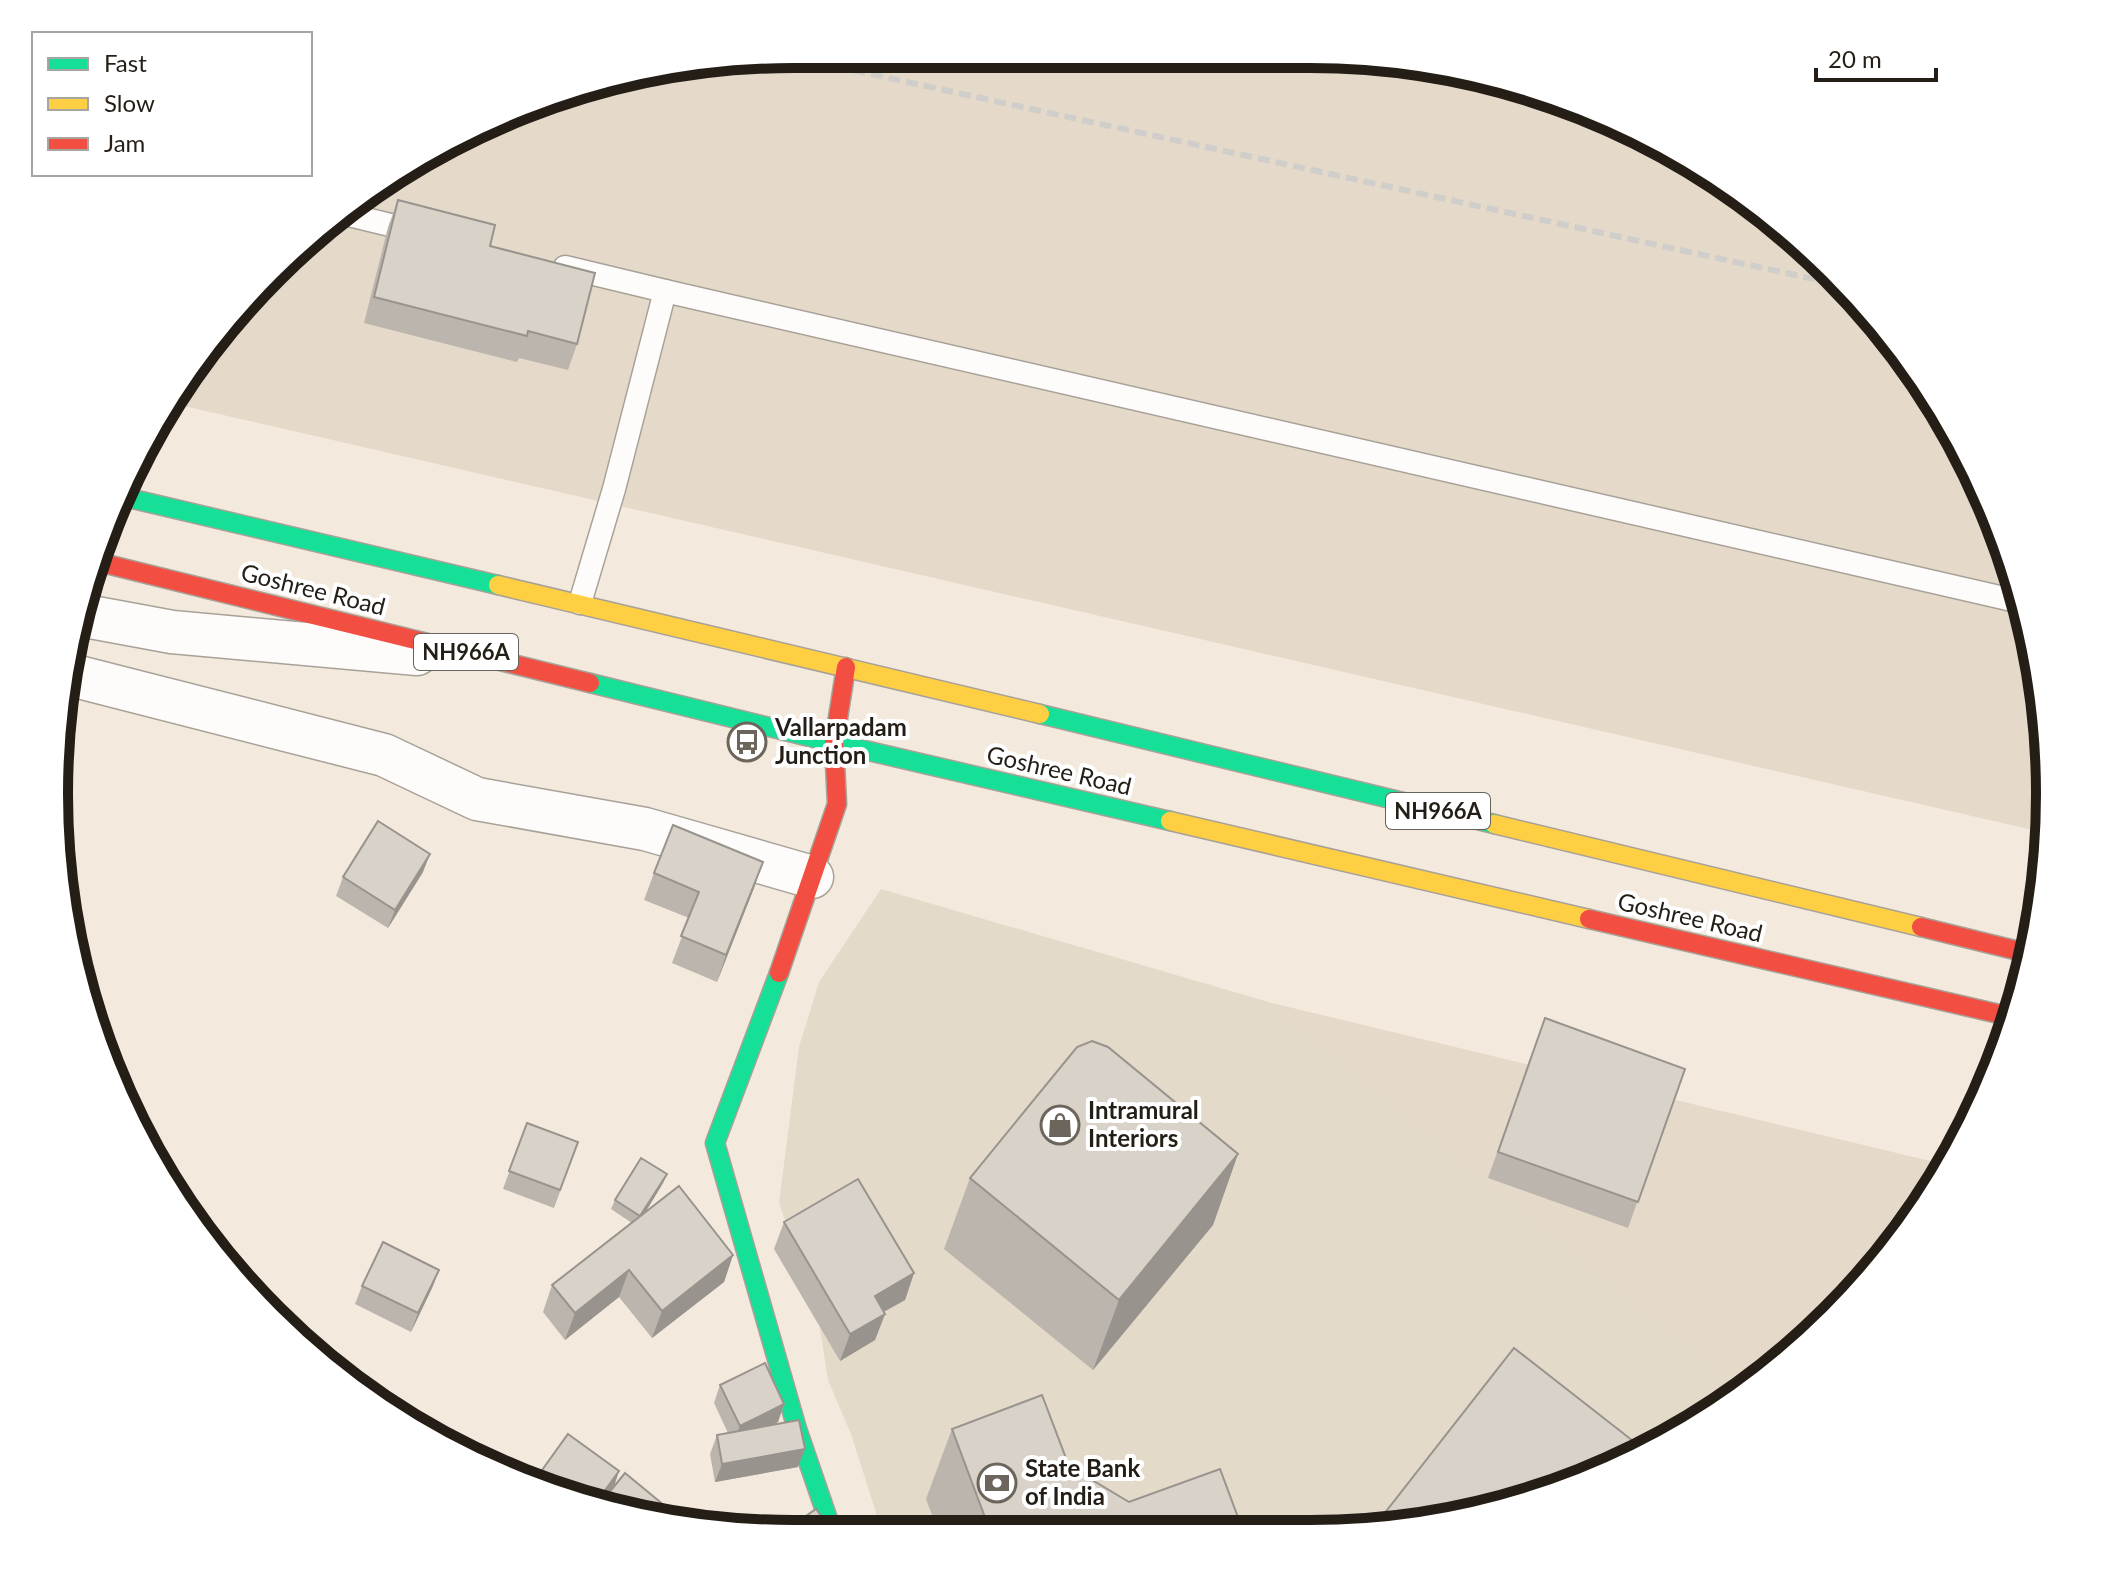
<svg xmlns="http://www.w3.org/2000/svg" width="2104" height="1588" viewBox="0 0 2104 1588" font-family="Lato,sans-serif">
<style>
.commercial{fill:#e4daca}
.industrial{fill:#e5d9ca}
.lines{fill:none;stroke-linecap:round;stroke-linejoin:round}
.lane-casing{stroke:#a8a198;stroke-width:25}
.street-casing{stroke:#a8a198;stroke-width:45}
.fast-casing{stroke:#a8a198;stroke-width:21}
.slow-casing{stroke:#a8a198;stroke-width:21}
.jam-casing{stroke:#a8a198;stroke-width:21}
.lane{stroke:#fdfcfa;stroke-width:22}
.street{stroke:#fdfcfa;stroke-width:42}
.fast{stroke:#16e098;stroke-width:18}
.slow{stroke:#ffcf43;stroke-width:18}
.jam{stroke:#f24e42;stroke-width:18}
.rail{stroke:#d0ceca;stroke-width:6;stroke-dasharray:12 6;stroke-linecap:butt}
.wall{fill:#bbb5ad}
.shaded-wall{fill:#98938d}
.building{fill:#d9d2c9;stroke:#98938d;stroke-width:2}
.labels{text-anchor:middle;stroke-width:8;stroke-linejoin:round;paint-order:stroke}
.shield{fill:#fff;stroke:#66625c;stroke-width:2}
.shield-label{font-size:22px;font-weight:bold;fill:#241e16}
.street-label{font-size:24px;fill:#241e16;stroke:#fff}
.poi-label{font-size:24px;font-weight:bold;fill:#241e16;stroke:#fff;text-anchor:start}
.rim{fill:none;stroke:#241e16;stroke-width:10}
</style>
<rect width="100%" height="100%" fill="#f3eadd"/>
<!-- commercial -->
<polygon class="commercial" points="881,889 1272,1003 1745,1390 1721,1409 1548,1495 1406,1528 881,1528 851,1434 828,1380 818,1316 779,1203 799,1047 819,982"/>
<!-- industrial -->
<g class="industrial">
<polygon points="794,54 1358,56 1502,79 1638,131 1760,207 1925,383 1993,510 2036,649 2050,794 2046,833 175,404 270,271 424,153 602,79"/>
<polygon points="1272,1003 1947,1165 1926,1205 1834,1317 1745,1390"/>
</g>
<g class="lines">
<defs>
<g id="lane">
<polyline points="345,214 415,231"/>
<polyline points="565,267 665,291"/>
<polyline points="580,603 614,489 665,291 2021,602"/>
</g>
<g id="street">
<polyline points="80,615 172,632 417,654"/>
<polyline points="67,674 384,755 477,799 645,829 812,877"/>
</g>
<g id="fast">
<polyline points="120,496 498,585"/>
<polyline points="590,683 834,743 1170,821"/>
<polyline points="1040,714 1494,824"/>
<polyline points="779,973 715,1143 797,1429 831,1528"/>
</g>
<g id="slow">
<polyline points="498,585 1040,714"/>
<polyline points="1170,821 1589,919"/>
<polyline points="1494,824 1921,927"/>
</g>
<g id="jam">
<polyline points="98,562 590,683"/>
<polyline points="1589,919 2012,1017"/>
<polyline points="1921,927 2031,954"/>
<polyline points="779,973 837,804 834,743 846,667"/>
</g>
</defs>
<!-- lane casing -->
<use href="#lane" class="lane-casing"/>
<!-- street casing -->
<use href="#street" class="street-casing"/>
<!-- fast casing -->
<use href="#fast" class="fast-casing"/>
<!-- slow casing -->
<use href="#slow" class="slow-casing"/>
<!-- jam casing -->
<use href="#jam" class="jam-casing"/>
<!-- lane -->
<use href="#lane" class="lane"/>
<!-- street -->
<use href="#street" class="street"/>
<!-- fast -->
<use href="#fast" class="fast"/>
<!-- slow -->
<use href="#slow" class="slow"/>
<!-- jam -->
<use href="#jam" class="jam"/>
<!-- rail -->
<polyline class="rail" points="783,55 1832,283"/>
</g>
<!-- wall -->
<g class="wall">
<polygon points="398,200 490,246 577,344 568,370 519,358 517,362 364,323 388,227"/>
<polygon points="423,872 388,928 336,896 343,877"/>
<polygon points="654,873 754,888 717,982 672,963 689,918 644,900"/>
<polygon points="1545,1018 1685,1069 1628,1228 1488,1178"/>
<polygon points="527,1123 578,1142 554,1208 503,1189"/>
<polygon points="1238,1154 1213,1225 1093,1370 944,1249 970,1178"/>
<polygon points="667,1174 663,1183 645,1213 733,1255 724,1282 652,1338 619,1297 565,1340 543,1312 552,1285 632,1223 611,1209 615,1200"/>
<polygon points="784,1222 914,1273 905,1300 884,1312 885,1314 875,1340 840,1361 774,1249"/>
<polygon points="439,1270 432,1288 411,1332 355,1304 362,1286"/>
<polygon points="720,1385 784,1404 778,1422 771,1426 798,1467 715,1482 710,1454 717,1435 728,1433 714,1403"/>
<polygon points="952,1429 1069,1466 1129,1502 1242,1528 937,1528 926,1499"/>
</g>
<!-- shaded-wall -->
<g class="shaded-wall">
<polygon points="430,854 423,872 388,928 395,910"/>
<polygon points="763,862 754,888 717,982 726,955"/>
<polygon points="1238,1154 1213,1225 1093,1370 1119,1300"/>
<polygon points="667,1174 663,1183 637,1226 640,1216"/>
<polygon points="733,1255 724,1282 652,1338 662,1311"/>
<polygon points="439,1270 432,1288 411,1332 418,1313"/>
<polygon points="629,1270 619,1297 565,1340 575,1313"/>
<polygon points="914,1273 905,1300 865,1322 875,1296"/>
<polygon points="885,1314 875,1340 840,1361 850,1334"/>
<polygon points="784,1404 778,1422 733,1444 740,1426"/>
<polygon points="805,1449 798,1467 715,1482 722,1464"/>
<polygon points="619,1471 613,1490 601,1505 595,1504"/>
</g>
<!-- building -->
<g class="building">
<polygon points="398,200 495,225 490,246 595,273 577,344 528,331 527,336 374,297"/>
<polygon points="378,821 430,854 395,910 343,877"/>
<polygon points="673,825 763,862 726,955 681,936 699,892 654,873"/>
<polygon points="1545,1018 1685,1069 1638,1202 1498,1152"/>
<polygon points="1092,1041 1108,1047 1238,1154 1119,1300 970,1178 1077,1047"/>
<polygon points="527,1123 578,1142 560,1190 509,1171"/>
<polygon points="641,1158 667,1174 640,1216 615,1200"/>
<polygon points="858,1179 914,1273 875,1296 885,1314 850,1334 784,1222"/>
<polygon points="679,1186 733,1255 662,1311 629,1270 575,1313 552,1285"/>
<polygon points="383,1242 439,1270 418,1313 362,1286"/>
<polygon points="1514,1348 1642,1448 1548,1495 1406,1528 1373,1528"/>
<polygon points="765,1363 784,1404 740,1426 720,1385"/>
<polygon points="1042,1395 1069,1466 1129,1502 1220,1469 1242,1528 989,1528 952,1429"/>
<polygon points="799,1420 805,1449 722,1464 717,1435"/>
<polygon points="568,1434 619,1471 595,1504 556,1495 532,1484"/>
<polygon points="625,1473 671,1511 664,1520 599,1505"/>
<polygon points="816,1509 830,1528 789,1528"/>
</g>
<!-- icons -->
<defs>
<symbol id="bus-ring" viewBox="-11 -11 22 22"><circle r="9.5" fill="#fff" stroke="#6c655c" stroke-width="1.5"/><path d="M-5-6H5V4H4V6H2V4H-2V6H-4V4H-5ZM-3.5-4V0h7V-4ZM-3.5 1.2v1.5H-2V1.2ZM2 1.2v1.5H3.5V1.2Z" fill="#6c655c"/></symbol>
<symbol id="shop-ring" viewBox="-11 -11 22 22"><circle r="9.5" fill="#fff" stroke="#6c655c" stroke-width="1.5"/><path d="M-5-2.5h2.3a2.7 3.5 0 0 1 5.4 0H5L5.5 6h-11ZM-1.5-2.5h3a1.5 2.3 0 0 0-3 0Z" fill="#6c655c"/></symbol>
<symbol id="bank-ring" viewBox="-11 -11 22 22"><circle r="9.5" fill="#fff" stroke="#6c655c" stroke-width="1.5"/><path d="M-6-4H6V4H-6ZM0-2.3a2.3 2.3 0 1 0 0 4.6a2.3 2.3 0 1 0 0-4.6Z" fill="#6c655c"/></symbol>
</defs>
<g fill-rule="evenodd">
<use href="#bus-ring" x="725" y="720" width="44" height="44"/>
<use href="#shop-ring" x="1038" y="1103" width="44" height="44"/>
<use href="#bank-ring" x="975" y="1461" width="44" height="44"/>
</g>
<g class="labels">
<!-- shield labels -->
<g class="shield">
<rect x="414" y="634" width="104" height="36" rx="6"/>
<rect x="1386" y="793" width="104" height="36" rx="6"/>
</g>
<g class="shield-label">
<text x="466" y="660">NH966A</text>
<text x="1438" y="819">NH966A</text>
</g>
<!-- street labels -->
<g class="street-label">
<text transform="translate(313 590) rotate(14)" y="8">Goshree Road</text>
<text transform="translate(1059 771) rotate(13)" y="8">Goshree Road</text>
<text transform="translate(1690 918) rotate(13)" y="8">Goshree Road</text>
</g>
<!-- poi labels -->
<g class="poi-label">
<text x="775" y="736">Vallarpadam<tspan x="775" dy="28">Junction</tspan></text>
<text x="1088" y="1119">Intramural<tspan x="1088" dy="28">Interiors</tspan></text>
<text x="1025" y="1477">State Bank<tspan x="1025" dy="28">of India</tspan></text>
</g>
</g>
<!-- crop -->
<path d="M0 0H2104V1588H0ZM794 68H1310A726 726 0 0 1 2036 794V794A726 726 0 0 1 1310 1520H794A726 726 0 0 1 68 794V794A726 726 0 0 1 794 68Z" fill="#fff" fill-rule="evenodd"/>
<path class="rim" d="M794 68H1310A726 726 0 0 1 2036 794V794A726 726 0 0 1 1310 1520H794A726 726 0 0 1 68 794V794A726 726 0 0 1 794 68Z"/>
<!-- legend -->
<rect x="32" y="32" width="280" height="144" fill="#ffffff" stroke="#a7a5a2" stroke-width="2"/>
<rect x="48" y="58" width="40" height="12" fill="#16e098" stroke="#a7a5a2" stroke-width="2"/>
<text x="104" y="72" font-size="24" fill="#241e16">Fast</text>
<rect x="48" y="98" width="40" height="12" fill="#ffcf43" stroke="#a7a5a2" stroke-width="2"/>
<text x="104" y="112" font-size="24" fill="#241e16">Slow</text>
<rect x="48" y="138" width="40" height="12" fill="#f24e42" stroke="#a7a5a2" stroke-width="2"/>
<text x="104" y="152" font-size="24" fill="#241e16">Jam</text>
<!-- scale -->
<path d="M1816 68v12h120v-12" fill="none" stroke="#241e16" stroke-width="4"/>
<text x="1828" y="68" font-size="24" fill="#241e16" stroke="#ffffff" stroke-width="6" paint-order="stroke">20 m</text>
</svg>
